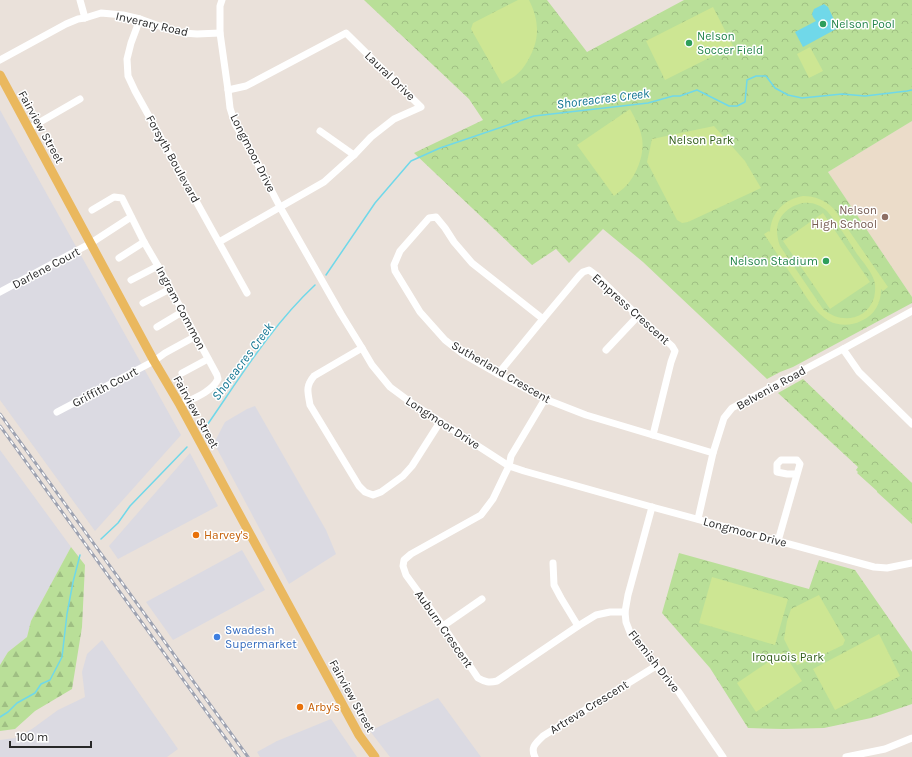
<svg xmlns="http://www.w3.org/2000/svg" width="912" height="757" viewBox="0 0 912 757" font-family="Karla,sans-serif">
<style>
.industrial{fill:#dbdae2}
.education{fill:#ebdcc9}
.forest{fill:url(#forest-firs)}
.park{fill:url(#park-crowns)}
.pitch{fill:#cde693;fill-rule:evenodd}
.water{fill:#70d8e9}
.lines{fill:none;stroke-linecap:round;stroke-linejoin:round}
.stream{stroke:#70d8e9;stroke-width:1.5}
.minor{stroke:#fff;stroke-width:7}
.major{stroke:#eab85e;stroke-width:9}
.rail-casing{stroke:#9da2b1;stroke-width:3}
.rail{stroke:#fff;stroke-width:1.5;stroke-dasharray:4.5;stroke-linecap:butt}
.leisure-dot{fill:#2e9e5b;stroke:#fff;stroke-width:1.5}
.education-dot{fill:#8d6e63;stroke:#fff;stroke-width:1.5}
.food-dot{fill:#e8710a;stroke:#fff;stroke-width:1.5}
.shop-dot{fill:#3f7fe0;stroke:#fff;stroke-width:1.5}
.labels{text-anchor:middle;stroke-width:3;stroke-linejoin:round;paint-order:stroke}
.street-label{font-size:12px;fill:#282828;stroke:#fff}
.leisure-label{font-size:12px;fill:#27864d;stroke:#fff;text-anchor:start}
.park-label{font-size:12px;fill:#33601c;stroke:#fff}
.education-label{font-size:12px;fill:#785e54;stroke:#fff;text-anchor:end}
.food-label{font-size:12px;fill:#c56008;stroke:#fff;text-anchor:start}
.shop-label{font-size:12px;fill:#366cbe;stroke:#fff;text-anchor:start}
.water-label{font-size:13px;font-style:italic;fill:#127591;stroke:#fff}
</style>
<defs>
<pattern id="forest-firs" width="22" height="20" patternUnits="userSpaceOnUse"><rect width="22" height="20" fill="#b9df98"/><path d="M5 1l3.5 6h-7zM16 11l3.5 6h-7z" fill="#9fbf83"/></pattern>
<pattern id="park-crowns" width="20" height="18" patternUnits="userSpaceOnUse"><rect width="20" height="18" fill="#b9df98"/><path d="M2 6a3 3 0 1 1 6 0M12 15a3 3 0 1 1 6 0" fill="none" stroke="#9fbf83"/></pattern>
</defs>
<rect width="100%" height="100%" fill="#eae1da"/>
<!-- industrial -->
<g class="industrial">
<polygon points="0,110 181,435 95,531 0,400"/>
<polygon points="255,406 326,530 336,554 289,584 214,443 225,422 247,409"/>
<polygon points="0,450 71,547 31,621 27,637 8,652 0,665"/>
<polygon points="190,453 218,506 118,559 109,546"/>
<polygon points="242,550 265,590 173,640 146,602"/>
<polygon points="102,640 178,749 167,757 0,757 0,740 15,738 32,729 58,710 85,697 82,672 87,654"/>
<polygon points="438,698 481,757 390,757 370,731"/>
<polygon points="331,719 357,757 260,757 257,752 277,741"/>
</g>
<!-- education -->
<polygon class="education" points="912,121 912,297 828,172"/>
<!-- forest -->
<polygon class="forest" points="71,547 85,565 82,627 72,689 35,711 15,729 0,731 0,665 8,652 27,637 31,621"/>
<!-- park -->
<g class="park">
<polygon points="364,0 547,0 587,52 684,0 912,0 912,121 828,172 912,297 912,303 793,367 780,372 767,379 643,262 603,229 569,263 556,249 532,265 414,153 483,120 469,99"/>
<polygon points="803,379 912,483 912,524 877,492 877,491 857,473 858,472 856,470 858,467 778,393"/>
<polygon points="679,553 809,589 819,560 855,570 912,652 912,704 871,718 824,728 783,729 748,728 710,668 662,613"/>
</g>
<!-- pitch -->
<g class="pitch">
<path d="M518,0H529C540,22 540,41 527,62C524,67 520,72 515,76C511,79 506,81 502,84L471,29L473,23Z"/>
<polygon points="713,7 733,46 665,80 646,41"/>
<polygon points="810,47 823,71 809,78 797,54"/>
<path d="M630,109C635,118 640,127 642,138C645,155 636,177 624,188C621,191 617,193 614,196L577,145Z"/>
<polygon points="714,126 745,161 761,188 688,222 682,223 677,220 647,162 652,139"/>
<path d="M803,196C815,196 825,200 834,209L888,287L883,291L881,289C881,303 875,315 861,321C851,326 839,326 829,321C815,313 806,296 797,283C786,267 775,251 764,234L769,231L770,232C771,213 784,199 803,196ZM803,203C813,202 820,205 827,211C838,224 848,240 857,254C863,262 871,271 874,280C876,286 875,293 874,298C866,321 840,324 823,309L780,246C772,225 781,208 803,203Z"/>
<polygon points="823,213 870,282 830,309 783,241"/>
<polygon points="712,577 788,599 775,645 699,623"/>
<polygon points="819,595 845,640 843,645 818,657 797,665 784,639 787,621 791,609"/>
<polygon points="879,634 900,676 835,710 813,669"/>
<polygon points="783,652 802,681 756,712 737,683"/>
</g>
<!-- water -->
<polygon class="water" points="824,4 828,7 838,28 803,47 795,32 816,21 813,17 812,14 814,9"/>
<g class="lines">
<!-- stream -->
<g class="stream">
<polyline points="326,275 375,203 411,161 440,148 534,116 648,103 673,96 680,96 697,90 729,106 737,106 745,102 747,80 756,76 766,76 775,88 788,95 802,98 842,94 865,96 907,91 912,90"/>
<path d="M203,431C238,381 270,327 315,285"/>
<polyline points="101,539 118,523 130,506 187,447"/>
<polyline points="0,717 8,712 17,703 35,693 41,684 50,680 62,657 67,614 73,582 80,555"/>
</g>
<!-- minor -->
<g class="minor">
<polyline points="80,0 85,18"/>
<polyline points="222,0 220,6 220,33 228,90 230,108 235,124 251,151 280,207 341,314 362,348 372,365 390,387 413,404 509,466 524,471 652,507 874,567 887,568 912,563"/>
<polyline points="140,19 131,43 127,59 128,76 135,91 247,293"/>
<polyline points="0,60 66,24 78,19 85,18 101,13 123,15 140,19 165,28 183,33 197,34 220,33"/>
<polyline points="28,129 80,99"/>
<polyline points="320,131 354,155"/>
<path d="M92,210L114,197L122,198L144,242L158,266L217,375L218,379C212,392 192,399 180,405"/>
<polyline points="219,242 324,182 354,155 371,137 394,119 421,107 346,33 246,86 228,90"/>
<polyline points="119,258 144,242"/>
<polyline points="131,280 158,266"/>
<polyline points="0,292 91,243 131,217"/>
<polyline points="143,303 170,289"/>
<polyline points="543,319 472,263 454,242 445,228 436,217 429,218 400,251 394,265 395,271 420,312 445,340 463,354 498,374 545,399 586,415 713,453"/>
<polyline points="157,327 182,312"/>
<path d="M362,348L314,376C305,387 308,392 310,405L359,486L365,492L373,495L381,492L403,476L412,466L440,422"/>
<polyline points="843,349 859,372 912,424"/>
<polyline points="606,350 638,316"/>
<polyline points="182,373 208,359"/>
<polyline points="498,374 543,319 579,276 583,272 589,270 597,276 638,316 672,346 675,351 671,362 653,435"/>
<path d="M545,399L511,456L509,466L505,474L493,499L481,515L411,554L404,560L403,566L406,575L443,626L478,678C485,682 489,683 497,681L578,626L596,615L610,612H625"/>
<polyline points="57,412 154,361 165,353 196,336"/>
<polyline points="652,507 628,595 625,612 626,622 631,635 644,649 656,666 678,691 723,757"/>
<polyline points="698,519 713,453 724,418 732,408 843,349 912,311"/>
<polyline points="778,541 800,464 797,460 781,460 777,464 777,472 787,474 797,474"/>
<polyline points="553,563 554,585 561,598 578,626"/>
<polyline points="443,626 482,599"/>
<path d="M535,757C530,747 536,743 543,736L656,666"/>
<polyline points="846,757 885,749 912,738"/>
</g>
<!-- major -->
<polyline class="major" points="0,75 154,361 180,405 359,735 375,757"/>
<defs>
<g id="rail">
<polyline points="0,414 248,757"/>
<polyline points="0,426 239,757"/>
</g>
</defs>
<!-- rail casing -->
<use href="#rail" class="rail-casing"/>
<!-- rail -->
<use href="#rail" class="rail"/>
</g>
<!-- markers -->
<g class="leisure-dot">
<circle cx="823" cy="24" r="4"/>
<circle cx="689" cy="43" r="4"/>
<circle cx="826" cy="261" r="4"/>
</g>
<circle class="education-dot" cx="885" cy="217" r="4"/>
<g class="food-dot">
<circle cx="196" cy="535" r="4"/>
<circle cx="300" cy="707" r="4"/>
</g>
<circle class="shop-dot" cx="217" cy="637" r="4"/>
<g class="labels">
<!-- street labels -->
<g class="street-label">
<text transform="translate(152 24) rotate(13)" y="4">Inverary Road</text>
<text transform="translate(390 76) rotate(44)" y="4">Laural Drive</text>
<text transform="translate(41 127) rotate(61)" y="4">Fairview Street</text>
<text transform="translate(253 153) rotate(63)" y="4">Longmoor Drive</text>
<text transform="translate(173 159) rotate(61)" y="4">Forsyth Boulevard</text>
<text transform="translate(46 268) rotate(-28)" y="4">Darlene Court</text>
<text transform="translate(181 308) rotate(62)" y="4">Ingram Common</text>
<text transform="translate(631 309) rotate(42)" y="4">Empress Crescent</text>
<text transform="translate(501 372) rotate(30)" y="4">Sutherland Crescent</text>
<text transform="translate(105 387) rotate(-28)" y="4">Griffith Court</text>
<text transform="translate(771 388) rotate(-29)" y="4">Belvenia Road</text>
<text transform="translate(196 412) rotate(61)" y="4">Fairview Street</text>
<text transform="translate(443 423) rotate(33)" y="4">Longmoor Drive</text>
<text transform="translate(745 532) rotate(15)" y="4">Longmoor Drive</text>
<text transform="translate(444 629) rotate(55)" y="4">Auburn Crescent</text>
<text transform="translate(654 661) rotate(52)" y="4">Flemish Drive</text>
<text transform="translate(352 696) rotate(61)" y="4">Fairview Street</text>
<text transform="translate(589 707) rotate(-32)" y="4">Artreva Crescent</text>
</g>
<!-- leisure labels -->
<g class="leisure-label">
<text x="831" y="28">Nelson Pool</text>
<text x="697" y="40">Nelson<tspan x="697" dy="14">Soccer Field</tspan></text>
<text x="818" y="265" text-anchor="end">Nelson Stadium</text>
</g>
<!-- park labels -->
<g class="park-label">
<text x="701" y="144">Nelson Park</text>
<text x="788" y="661">Iroquois Park</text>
</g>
<!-- education labels -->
<g class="education-label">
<text x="877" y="214">Nelson<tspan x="877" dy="14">High School</tspan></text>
</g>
<!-- food labels -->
<g class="food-label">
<text x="204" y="539">Harvey's</text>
<text x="308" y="711">Arby's</text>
</g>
<!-- shop labels -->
<g class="shop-label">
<text x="225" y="634">Swadesh<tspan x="225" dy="14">Supermarket</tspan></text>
</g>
<!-- water labels -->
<g class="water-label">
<text transform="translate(603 98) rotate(-7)" y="5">Shoreacres Creek</text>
<text transform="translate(242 361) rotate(-53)" y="5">Shoreacres Creek</text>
</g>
</g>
<!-- scale -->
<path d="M10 741v6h81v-6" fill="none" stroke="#282828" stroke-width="2"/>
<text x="16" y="741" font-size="12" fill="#282828" stroke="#ffffff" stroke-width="3" paint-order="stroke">100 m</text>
</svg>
